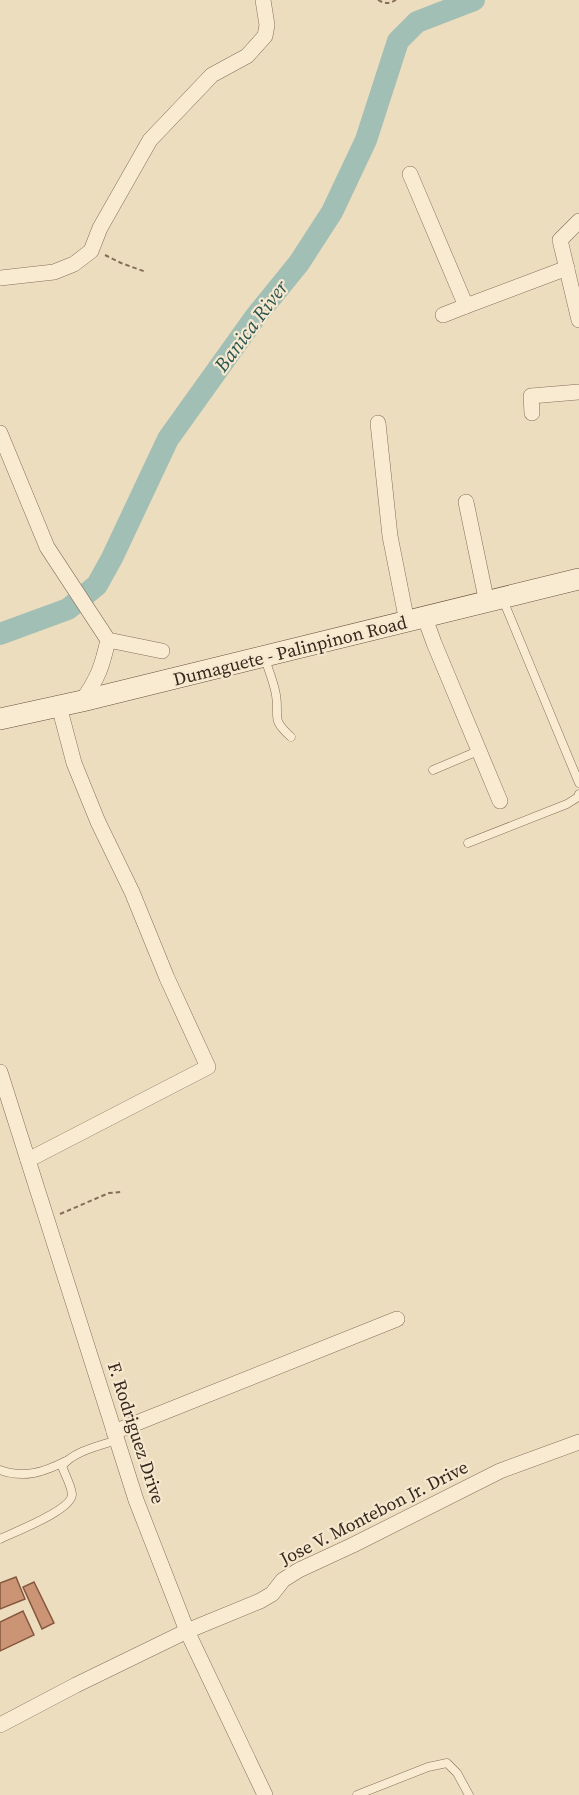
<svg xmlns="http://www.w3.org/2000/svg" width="579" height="1795" viewBox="0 0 579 1795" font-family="'Source Serif 4',serif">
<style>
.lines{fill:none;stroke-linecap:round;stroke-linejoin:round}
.river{stroke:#a2bfb5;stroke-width:22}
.building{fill:#cb9575;stroke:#85573e;stroke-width:1.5}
.lane-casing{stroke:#866e58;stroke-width:9}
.street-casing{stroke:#866e58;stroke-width:16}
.secondary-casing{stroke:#674f3b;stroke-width:22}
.path{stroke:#866e58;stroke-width:2;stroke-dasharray:4.5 3;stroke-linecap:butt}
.lane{stroke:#f8ebd2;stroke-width:8}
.street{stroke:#f8ebd2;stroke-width:15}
.secondary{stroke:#f8ebd2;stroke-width:21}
.labels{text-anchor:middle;stroke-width:4.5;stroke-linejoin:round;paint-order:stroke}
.street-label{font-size:18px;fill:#35271c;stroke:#f5e8cf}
.water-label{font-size:20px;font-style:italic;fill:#2b5551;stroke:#f5e8cf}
</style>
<rect width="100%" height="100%" fill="#edddbf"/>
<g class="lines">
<!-- river -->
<polyline class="river" points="0,634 68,609 97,585 112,558 168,439 256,316 299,263 332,212 366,140 398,41 417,22 474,0"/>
</g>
<!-- building -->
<g class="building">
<polygon points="16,1577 25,1599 0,1609 0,1583"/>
<polygon points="34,1582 54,1623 42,1629 23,1587"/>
<polygon points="23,1611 34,1635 0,1651 0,1622"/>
</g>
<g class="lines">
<defs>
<g id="lane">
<polyline points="503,600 579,783"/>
<path d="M265,659C269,671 274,683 276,695C280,718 270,718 291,737"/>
<polyline points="433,770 478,751"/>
<polyline points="468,843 567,804 578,797 579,794"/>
<path d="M0,1470C24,1479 44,1472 66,1461"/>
<path d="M0,1539C14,1532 73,1510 72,1494C71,1485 65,1475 62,1466C74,1451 99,1446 117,1440"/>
<polyline points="357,1795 428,1767 447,1763 457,1773 469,1795"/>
</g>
<g id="street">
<polyline points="410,174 466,306 567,268"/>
<polyline points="579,221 560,240 579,320"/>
<polyline points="0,278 54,272 74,264 91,251 100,228 150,140 212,75 247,56 265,36 267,25 263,0"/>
<polyline points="443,315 466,306"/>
<polyline points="532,413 531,396 579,392"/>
<polyline points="378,423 390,536 407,622"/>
<polyline points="0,433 47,547 108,640 162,651"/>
<polyline points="466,502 487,603"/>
<polyline points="425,618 434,643 500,801"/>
<path d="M82,701C98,678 102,667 108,640"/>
<polyline points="0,1072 136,1500 187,1631 265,1795"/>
<polyline points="28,1160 208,1067 167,978 132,892 98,822 74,763 59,706"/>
<polyline points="114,1432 397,1319"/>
<polyline points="0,1725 76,1685 187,1631 260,1601 272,1594 283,1580 299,1570 353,1545 500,1471 579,1442"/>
</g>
<polyline id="secondary" points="0,719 82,701 579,579"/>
</defs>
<!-- lane casing -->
<use href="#lane" class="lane-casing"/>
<!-- street casing -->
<use href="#street" class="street-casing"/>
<!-- secondary casing -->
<use href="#secondary" class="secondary-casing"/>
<!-- path -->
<g class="path">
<path d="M378,0C385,4 389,4 396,0"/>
<polyline points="105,255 121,263 146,272"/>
<polyline points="60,1214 109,1193 121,1192"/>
</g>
<!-- lane -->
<use href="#lane" class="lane"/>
<!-- street -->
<use href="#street" class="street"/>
<!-- secondary -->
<use href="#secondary" class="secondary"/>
</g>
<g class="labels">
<!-- street labels -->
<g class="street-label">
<text transform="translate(290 651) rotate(-14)" y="6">Dumaguete - Palinpinon Road</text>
<text transform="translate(136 1433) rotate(72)" y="6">F. Rodriguez Drive</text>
<text transform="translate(374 1513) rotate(-27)" y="6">Jose V. Montebon Jr. Drive</text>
</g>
<!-- water labels -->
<g class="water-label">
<text transform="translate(251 326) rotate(-53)" y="7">Banica River</text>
</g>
</g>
</svg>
